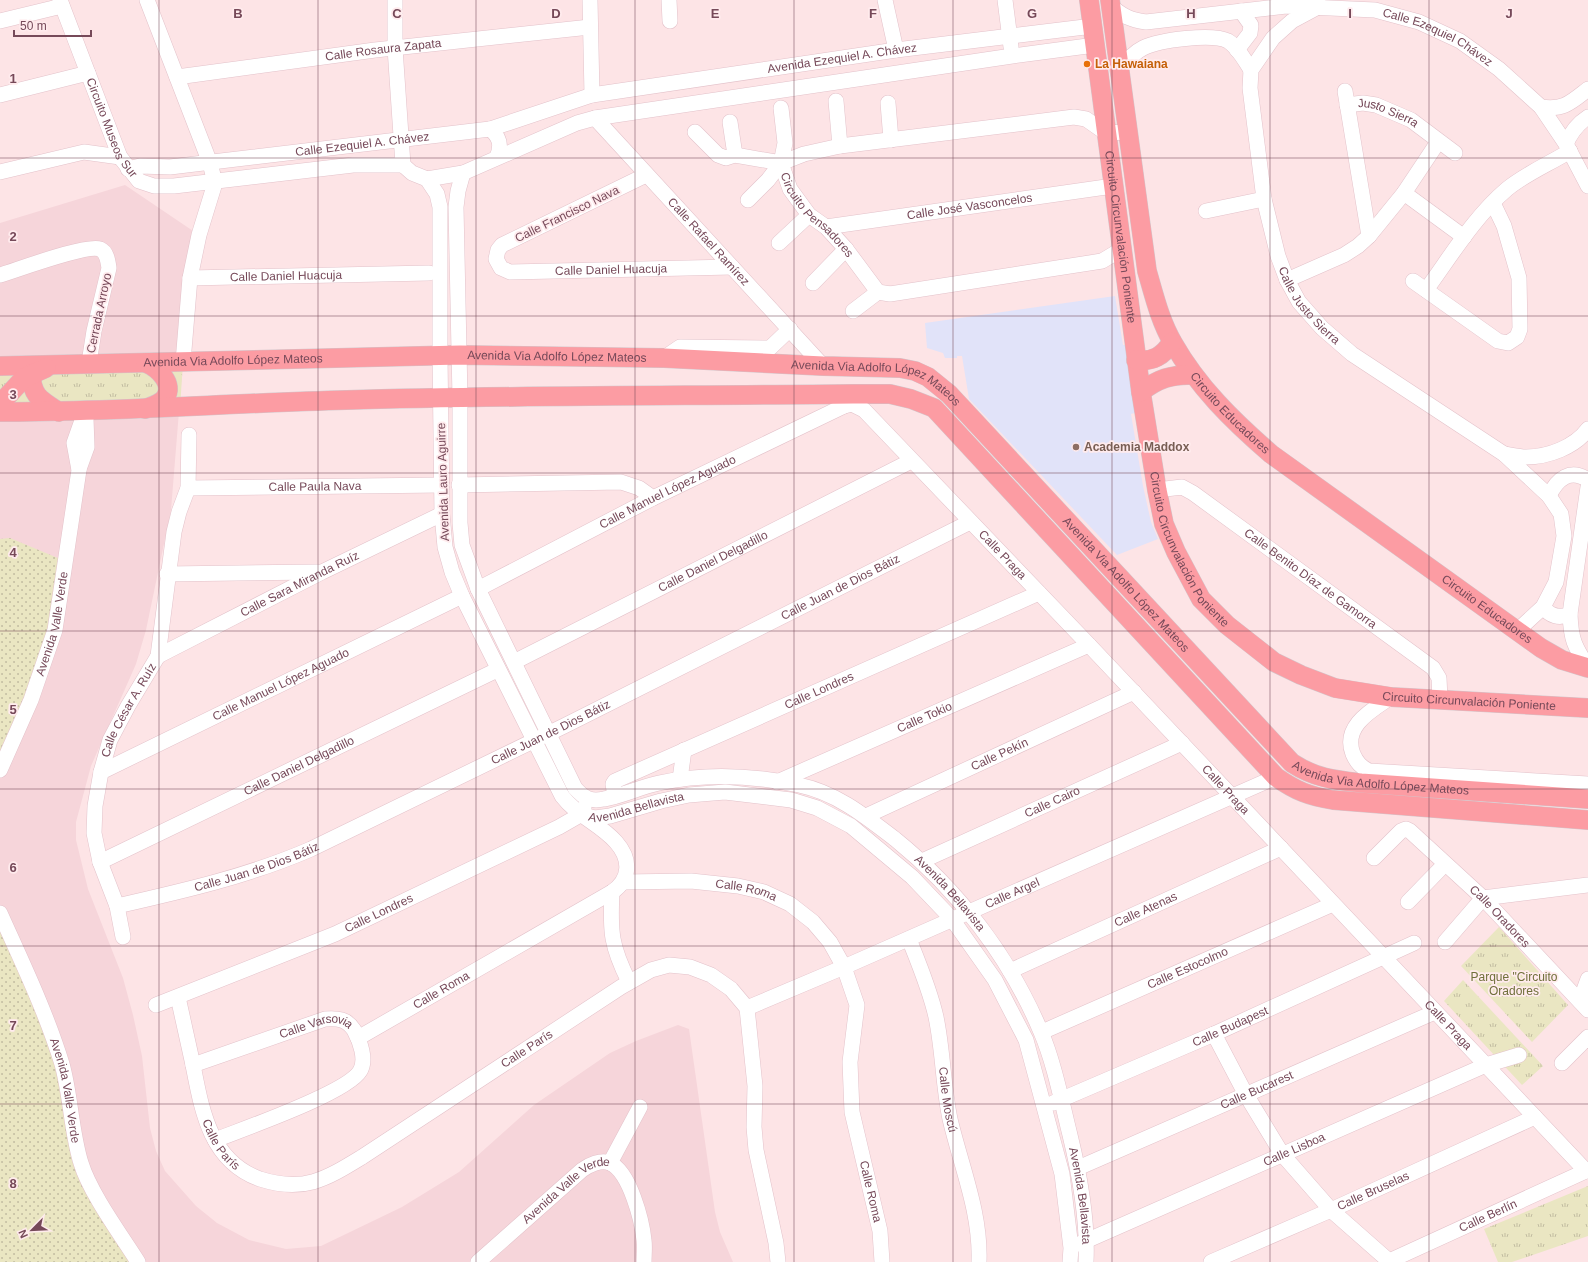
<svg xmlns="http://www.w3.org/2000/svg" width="1588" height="1262" viewBox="0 0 1588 1262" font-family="Helvetica,sans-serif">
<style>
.residential{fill:#f6d5da}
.education{fill:#e1e3f9}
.grass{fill:url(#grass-dots)}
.park{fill:url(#park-tufts)}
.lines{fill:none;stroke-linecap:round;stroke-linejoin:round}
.minor-casing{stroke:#e3c2ca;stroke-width:16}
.major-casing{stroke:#d3c5ca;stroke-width:20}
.minor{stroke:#fff;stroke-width:15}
.major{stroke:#fc9ca3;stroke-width:19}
.grid{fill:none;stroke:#764959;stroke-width:1;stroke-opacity:0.55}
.food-dot{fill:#e8710a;stroke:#ffebed;stroke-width:1.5}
.education-dot{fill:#8d6e63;stroke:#ffebed;stroke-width:1.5}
.labels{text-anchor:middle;stroke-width:3.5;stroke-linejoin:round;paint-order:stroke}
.street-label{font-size:12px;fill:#764959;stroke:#ffebed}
.food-label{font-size:12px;font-weight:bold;fill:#c56008;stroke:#ffebed;text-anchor:start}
.education-label{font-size:12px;font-weight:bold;fill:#785e54;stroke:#ffebed;text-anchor:start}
.park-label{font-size:12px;fill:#70703b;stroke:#ffebed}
.grid-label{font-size:13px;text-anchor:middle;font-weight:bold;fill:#764959;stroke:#ffebed;stroke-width:3.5;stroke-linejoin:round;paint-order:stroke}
</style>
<defs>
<pattern id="grass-dots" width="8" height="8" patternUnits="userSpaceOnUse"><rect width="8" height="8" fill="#eae6c2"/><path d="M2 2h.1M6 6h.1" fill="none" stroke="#c2bca1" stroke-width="1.8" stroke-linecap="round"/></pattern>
<pattern id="park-tufts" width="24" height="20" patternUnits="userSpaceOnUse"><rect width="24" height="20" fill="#eae6c2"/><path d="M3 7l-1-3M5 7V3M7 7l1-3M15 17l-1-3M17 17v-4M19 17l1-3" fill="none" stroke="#c2bca1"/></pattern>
</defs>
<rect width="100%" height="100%" fill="#fde4e6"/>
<!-- residential -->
<polygon class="residential" points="125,185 199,235 183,362 171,510 146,630 136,664 91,766 76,822 76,840 88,889 123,978 133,1015 142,1056 150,1128 156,1151 165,1171 196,1206 217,1223 249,1240 286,1249 321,1246 402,1207 459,1172 534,1105 610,1053 636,1041 678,1025 689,1029 715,1212 720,1232 733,1262 0,1262 0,223"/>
<!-- education -->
<polygon class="education" points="1115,296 1123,345 1128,345 1138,412 1131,414 1143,486 1151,522 1158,539 1117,555 969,399 962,356 957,356 957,358 945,358 943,353 927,348 925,323"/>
<!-- grass -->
<g class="grass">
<polygon points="10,538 65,561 55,630 0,770 0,539"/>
<polygon points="0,913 55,1043 75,1143 132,1262 0,1262"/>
</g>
<!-- park -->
<g class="park">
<polygon points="183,362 180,408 0,412 0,366"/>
<polygon points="1499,927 1568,1005 1532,1042 1461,966"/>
<polygon points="1463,980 1543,1066 1522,1085 1444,1001"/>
<polygon points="1588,1186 1588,1236 1512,1262 1498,1262 1484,1229"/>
</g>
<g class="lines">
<defs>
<g id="minor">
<path id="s1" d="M60,0L120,157L139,181L154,186H174L353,165H403"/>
<polyline points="147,0 210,163 215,183 199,235 190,278 183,362"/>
<polyline points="395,0 395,48 403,165"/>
<polyline points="590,0 592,95"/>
<polyline points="669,0 670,21"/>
<polyline points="885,0 896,50"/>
<polyline points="1005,0 1011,47"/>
<path id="s2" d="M1111,6C1122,16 1131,20 1146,22L1286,6L1375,10L1419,22L1460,41L1499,69L1541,107L1566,144L1588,186"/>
<path id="s3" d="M1320,6L1292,21L1273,38L1251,70L1250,88L1264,199L1278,256L1287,280L1299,302L1322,328L1352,354L1504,454L1549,496L1561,514L1564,536L1556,582L1543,607L1517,631"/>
<polyline points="0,21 62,6"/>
<polyline points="1237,50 1250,33 1251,25 1241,11"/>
<path d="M1120,69C1127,61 1133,53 1143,48C1159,40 1212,33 1228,41C1238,47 1245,61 1251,70"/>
<path id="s4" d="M177,77L375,50L590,27"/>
<polyline points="1345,91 1369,236"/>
<polyline points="0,95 88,73"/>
<polyline points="836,101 840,146"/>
<polyline points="888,103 891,140"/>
<path id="s5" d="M1347,105L1363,103L1376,105L1411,120L1455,153"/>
<path d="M1541,107C1564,110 1570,103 1588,89"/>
<path id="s6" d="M781,108L785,143L781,163L790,189L809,215L826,227L846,249L878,292L890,294L1102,261L1122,249"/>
<path id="s7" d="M595,118L823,366"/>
<polyline points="730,122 735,155"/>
<path d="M490,129C500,137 502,145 497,157"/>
<polyline points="695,132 718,155 726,158 735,155 781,163"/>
<path d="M1566,144C1571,132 1577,124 1588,117"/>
<path id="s8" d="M128,169L140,166L170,167L490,129L592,95L896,50L1093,26"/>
<polyline points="0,172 84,152 120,157"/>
<path id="s9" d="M463,173L458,191L456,207L460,398V523L462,545L478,589L575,788C584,798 590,802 604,799C622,796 640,787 659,783C705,773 752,775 799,785C837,793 865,816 895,839C958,890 1009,956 1041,1032C1054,1062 1062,1103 1070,1135C1080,1176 1088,1220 1086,1262"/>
<path id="s10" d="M646,175L502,245L498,250L496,259L501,268L510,272L732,267"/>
<polyline points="427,179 463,173 577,123 595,118 1012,56 1095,45"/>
<polyline points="1404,193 1464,237"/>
<polyline points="748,200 768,180 781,163 804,154 840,146 1074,117 1086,119 1106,133 1128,132"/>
<polyline points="1206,211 1264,199"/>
<path id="s11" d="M826,227L1113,186"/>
<polyline points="779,243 809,215"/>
<path d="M0,275C17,270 86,244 100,249C107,252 108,261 109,268L94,331L89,363"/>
<path id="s12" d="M190,278L429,273"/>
<polyline points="1287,280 1344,255 1358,246 1369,236 1404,193 1438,142"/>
<polyline points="1413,281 1498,341 1508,343 1517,337 1520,329 1519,278 1504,226 1493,203"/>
<polyline points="813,283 846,249"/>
<path d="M1426,290C1451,256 1474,217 1507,189C1525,174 1549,164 1570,151"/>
<polyline points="853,311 878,292"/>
<polyline points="664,358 680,347 770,348 790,329"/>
<path id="s13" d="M844,406L852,404L864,410L1089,645L1586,1171"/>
<path d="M1504,454C1511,455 1519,457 1526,457C1548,457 1575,447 1588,429"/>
<polyline points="79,469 87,447 86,419"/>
<polyline points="459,485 621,482 639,488 653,498"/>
<path d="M1588,487L1570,614C1571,639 1574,646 1588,667"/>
<path id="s14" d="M188,488L442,485"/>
<path id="s15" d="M1157,490L1182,487L1193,493L1433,668L1439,678L1440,699"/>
<path d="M1549,496C1557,479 1570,468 1588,480"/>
<polyline points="167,574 318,572"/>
<path id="s16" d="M478,589L653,498L844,406L850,400"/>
<path d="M1543,607C1550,616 1559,619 1570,614"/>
<path id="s17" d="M158,656L322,572L442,514"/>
<path id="s18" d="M514,662L911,461"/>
<path d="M1391,697C1372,710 1342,726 1353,754C1357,763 1361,767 1369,771L1588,784"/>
<path id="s19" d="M0,770L31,700L55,630L79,470L74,443L85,412"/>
<path id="s20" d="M101,772L462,596"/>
<polyline points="680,779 684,750"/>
<path id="s21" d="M777,782L1089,645"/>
<path id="s22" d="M615,796L613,784L615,781L1039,593"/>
<path id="s23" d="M583,815L595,818L610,816L661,801L689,795L725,792L791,800L817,808L851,826L912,877L952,919L995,980L1026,1040L1062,1174L1071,1248L1070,1262"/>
<path id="s24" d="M866,816L1134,692"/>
<path id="s25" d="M1374,858L1401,831L1406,829L1410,831L1483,898L1588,1010"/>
<path id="s26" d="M922,861L1182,743"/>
<path id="s27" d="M100,862L497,670"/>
<path id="s28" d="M624,882L691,881L738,886L764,892L790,904L813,922L830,942L844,967L857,1005L850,1062L852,1112L880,1231L882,1262"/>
<path d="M612,892C610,932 611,946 629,982"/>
<polyline points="1483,898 1588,885"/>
<polyline points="1408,902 1445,864"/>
<path id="s29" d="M117,906C183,891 249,876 311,849L564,726L970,522"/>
<path id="s30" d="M0,913C22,962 46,1012 62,1064C71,1096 71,1131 81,1163C90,1193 121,1235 138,1262"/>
<path id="s31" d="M123,937L117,906L100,862L94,833L95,806L101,772L110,740L128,706L158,656L174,532L179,512L188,488L189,435"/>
<path id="s32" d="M909,939C919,964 930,990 936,1017C943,1050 943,1086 950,1119C961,1166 981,1213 979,1262"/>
<polyline points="1445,942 1483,898"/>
<path id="s33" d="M1010,971L1281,848"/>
<path id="s34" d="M178,997C183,1020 188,1042 193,1065C202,1111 210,1161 260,1179C304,1193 326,1179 362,1157L621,987L651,970L669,965L690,967L711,975L731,989L747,1008L755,1086L754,1127L756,1150L776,1243L778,1262"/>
<polyline points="1580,1001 1588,979"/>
<path id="s35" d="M156,1005L335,934L559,827L580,815L584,808"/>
<path id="s36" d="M747,1008L844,967L1276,777"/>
<path id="s37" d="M1042,1032L1333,904"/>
<polyline points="1214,1034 1245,1093 1282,1154 1331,1210 1390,1262"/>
<path id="s38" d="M358,1038L612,892C631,879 631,859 616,842C600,824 577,816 562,796L462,596L452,572L445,547L442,514L440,356V207L437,194L427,179L412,173L403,165"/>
<polyline points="1562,1063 1588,1037"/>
<path id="s39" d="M193,1065L325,1019C338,1018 347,1019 354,1030C360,1041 367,1060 360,1071C347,1093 243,1129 215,1140"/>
<path id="s40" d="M1053,1103L1214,1034L1414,943"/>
<polyline points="610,1163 640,1107"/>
<path id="s41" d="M1078,1168L1435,1012"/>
<path id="s42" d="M1079,1244L1486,1065L1519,1055"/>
<path id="s43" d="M478,1262L582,1170C589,1165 601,1159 610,1163C630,1172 642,1221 644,1240C645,1247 644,1255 644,1262"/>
<path id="s44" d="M1211,1262L1331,1210L1535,1117"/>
<path id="s45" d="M1387,1262L1588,1170"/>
</g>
<g id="major">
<path id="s46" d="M1089,0L1141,392L1157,490L1164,524L1176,552L1201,599L1227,625L1274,662L1301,675L1335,688L1391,697L1588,708"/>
<path id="s47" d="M1110,0L1147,271C1154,295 1160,321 1173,343C1198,387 1233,421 1271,454L1541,648L1562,660L1588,668"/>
<path d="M1136,360C1153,362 1163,356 1172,342"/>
<path id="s48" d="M0,366L460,355L664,358L823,366L900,368L915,371L928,377L949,394L1292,763C1315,778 1334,780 1361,783L1588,799"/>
<path d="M31,374C32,397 41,400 59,412"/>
<path d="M1141,392C1157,379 1172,374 1193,375"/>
<polyline points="0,404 24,378 46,368"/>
<path d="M145,409C152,406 160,404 165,398C175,384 158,368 146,363"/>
<path d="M0,412C116,412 231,403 347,400C516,395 684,396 853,394H890L911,399L934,408L1276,777C1296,791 1309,796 1333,800L1588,820"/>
</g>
</defs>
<!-- minor casing -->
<use href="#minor" class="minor-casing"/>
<!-- major casing -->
<use href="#major" class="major-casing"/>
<!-- minor -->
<use href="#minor" class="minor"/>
<!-- major -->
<use href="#major" class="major"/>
</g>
<!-- grid -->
<path class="grid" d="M159,0V1262M318,0V1262M476,0V1262M635,0V1262M794,0V1262M953,0V1262M1112,0V1262M1270,0V1262M1429,0V1262M0,158H1588M0,316H1588M0,473H1588M0,631H1588M0,789H1588M0,946H1588M0,1104H1588"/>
<!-- markers -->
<circle class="food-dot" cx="1087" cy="64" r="4"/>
<circle class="education-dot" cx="1076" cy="447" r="4"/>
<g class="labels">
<!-- street labels -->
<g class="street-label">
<text dy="4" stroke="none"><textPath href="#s2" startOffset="338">Calle Ezequiel Chávez</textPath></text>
<text dy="4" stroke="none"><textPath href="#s4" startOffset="208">Calle Rosaura Zapata</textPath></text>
<text dy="4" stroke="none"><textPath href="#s8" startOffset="725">Avenida Ezequiel A. Chávez</textPath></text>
<text dy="4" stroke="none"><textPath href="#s5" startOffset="43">Justo Sierra</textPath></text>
<text dy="4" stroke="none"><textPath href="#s1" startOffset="138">Circuito Museos Sur</textPath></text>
<text dy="4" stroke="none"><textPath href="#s8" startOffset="236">Calle Ezequiel A. Chávez</textPath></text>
<text dy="4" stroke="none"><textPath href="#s11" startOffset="145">Calle José Vasconcelos</textPath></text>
<text transform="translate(567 214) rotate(-26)" y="4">Calle Francisco Nava</text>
<text dy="4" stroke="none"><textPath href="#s6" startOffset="120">Circuito Pensadores</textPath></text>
<text dy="4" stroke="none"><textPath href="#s46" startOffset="239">Circuito Circunvalación Poniente</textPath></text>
<text dy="4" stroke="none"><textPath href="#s7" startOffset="168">Calle Rafael Ramírez</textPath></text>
<text dy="4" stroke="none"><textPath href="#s10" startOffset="297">Calle Daniel Huacuja</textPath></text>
<text dy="4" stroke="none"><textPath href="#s12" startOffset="96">Calle Daniel Huacuja</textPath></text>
<text dy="4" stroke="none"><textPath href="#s3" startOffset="344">Calle Justo Sierra</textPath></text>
<text transform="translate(99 313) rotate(-78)" y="4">Cerrada Arroyo</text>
<text dy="4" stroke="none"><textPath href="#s48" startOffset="557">Avenida Via Adolfo López Mateos</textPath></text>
<text dy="4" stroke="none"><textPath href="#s48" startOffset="233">Avenida Via Adolfo López Mateos</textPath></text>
<text dy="4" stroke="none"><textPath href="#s48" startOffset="881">Avenida Via Adolfo López Mateos</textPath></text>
<text dy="4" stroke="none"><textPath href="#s47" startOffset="441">Circuito Educadores</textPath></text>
<text transform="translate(443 482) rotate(-92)" y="4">Avenida Lauro Aguirre</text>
<text dy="4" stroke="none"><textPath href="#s14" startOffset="127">Calle Paula Nava</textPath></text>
<text dy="4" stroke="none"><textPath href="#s16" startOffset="213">Calle Manuel López Aguado</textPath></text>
<text dy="4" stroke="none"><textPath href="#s46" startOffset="563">Circuito Circunvalación Poniente</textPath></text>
<text dy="4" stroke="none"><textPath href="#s13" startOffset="222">Calle Praga</textPath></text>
<text dy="4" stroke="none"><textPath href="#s18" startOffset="223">Calle Daniel Delgadillo</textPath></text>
<text dy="4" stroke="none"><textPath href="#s15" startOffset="183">Calle Benito Díaz de Gamorra</textPath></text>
<text dy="4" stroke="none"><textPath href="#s17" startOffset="159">Calle Sara Miranda Ruíz</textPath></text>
<text dy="4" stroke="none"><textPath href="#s48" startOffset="1217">Avenida Via Adolfo López Mateos</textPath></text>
<text dy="4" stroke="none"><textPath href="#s29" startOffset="793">Calle Juan de Dios Bátiz</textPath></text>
<text dy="4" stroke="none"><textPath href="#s47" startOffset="765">Circuito Educadores</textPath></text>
<text dy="4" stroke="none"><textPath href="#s19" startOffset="156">Avenida Valle Verde</textPath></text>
<text dy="4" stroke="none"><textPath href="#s20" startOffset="200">Calle Manuel López Aguado</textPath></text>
<text dy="4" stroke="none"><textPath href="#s22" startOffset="239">Calle Londres</textPath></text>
<text dy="4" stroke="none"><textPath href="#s46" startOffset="911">Circuito Circunvalación Poniente</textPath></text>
<text dy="4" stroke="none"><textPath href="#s31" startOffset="238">Calle César A. Ruíz</textPath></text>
<text dy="4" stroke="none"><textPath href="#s21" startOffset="161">Calle Tokio</textPath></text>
<text dy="4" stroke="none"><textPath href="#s29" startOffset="469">Calle Juan de Dios Bátiz</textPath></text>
<text dy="4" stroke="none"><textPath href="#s24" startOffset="147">Calle Pekín</textPath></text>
<text dy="4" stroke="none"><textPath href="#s27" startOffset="221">Calle Daniel Delgadillo</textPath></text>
<text dy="4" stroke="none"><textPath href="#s48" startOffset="1552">Avenida Via Adolfo López Mateos</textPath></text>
<text dy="4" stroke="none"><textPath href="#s13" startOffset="546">Calle Praga</textPath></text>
<text dy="4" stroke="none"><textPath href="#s26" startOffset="143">Calle Cairo</textPath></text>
<text dy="4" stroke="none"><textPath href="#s23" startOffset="55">Avenida Bellavista</textPath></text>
<text dy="4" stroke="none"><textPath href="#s29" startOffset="145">Calle Juan de Dios Bátiz</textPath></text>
<text dy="4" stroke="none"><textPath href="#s28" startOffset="123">Calle Roma</textPath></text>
<text dy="4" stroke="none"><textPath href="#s36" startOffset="289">Calle Argel</textPath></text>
<text dy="4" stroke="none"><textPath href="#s9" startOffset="1061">Avenida Bellavista</textPath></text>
<text dy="4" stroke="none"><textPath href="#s33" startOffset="149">Calle Atenas</textPath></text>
<text dy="4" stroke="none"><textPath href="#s35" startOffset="241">Calle Londres</textPath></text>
<text dy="4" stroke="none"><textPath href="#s25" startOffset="172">Calle Oradores</textPath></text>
<text dy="4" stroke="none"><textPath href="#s37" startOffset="159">Calle Estocolmo</textPath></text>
<text dy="4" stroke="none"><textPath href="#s38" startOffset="96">Calle Roma</textPath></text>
<text dy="4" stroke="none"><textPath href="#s13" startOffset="870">Calle Praga</textPath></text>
<text dy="4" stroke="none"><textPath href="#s40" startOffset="193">Calle Budapest</textPath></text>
<text dy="4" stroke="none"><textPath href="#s39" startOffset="130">Calle Varsovia</textPath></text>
<text dy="4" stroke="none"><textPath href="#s34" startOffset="515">Calle París</textPath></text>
<text dy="4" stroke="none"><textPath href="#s41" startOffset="195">Calle Bucarest</textPath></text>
<text dy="4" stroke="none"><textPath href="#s30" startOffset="190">Avenida Valle Verde</textPath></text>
<text dy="4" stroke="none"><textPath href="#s32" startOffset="166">Calle Moscú</textPath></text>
<text dy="4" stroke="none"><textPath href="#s34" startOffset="155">Calle París</textPath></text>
<text dy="4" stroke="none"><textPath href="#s42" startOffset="235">Calle Lisboa</textPath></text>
<text dy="4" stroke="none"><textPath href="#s44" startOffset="177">Calle Bruselas</textPath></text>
<text dy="4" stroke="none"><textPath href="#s28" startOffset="483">Calle Roma</textPath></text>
<text dy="4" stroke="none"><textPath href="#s43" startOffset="115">Avenida Valle Verde</textPath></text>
<text dy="4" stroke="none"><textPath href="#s9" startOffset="1397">Avenida Bellavista</textPath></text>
<text dy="4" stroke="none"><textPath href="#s45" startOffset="111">Calle Berlín</textPath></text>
</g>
<!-- food labels -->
<g class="food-label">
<text x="1095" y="68">La Hawaiana</text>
</g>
<!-- education labels -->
<g class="education-label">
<text x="1084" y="451">Academia Maddox</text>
</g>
<!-- park labels -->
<g class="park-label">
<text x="1514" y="981">Parque "Circuito<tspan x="1514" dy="14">Oradores</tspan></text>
</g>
</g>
<g class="grid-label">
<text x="238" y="18">B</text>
<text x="397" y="18">C</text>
<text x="556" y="18">D</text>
<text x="715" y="18">E</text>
<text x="873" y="18">F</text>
<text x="1032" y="18">G</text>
<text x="1191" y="18">H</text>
<text x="1350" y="18">I</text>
<text x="1509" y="18">J</text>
<text x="13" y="83">1</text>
<text x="13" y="241">2</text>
<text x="13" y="399">3</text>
<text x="13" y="557">4</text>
<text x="13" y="714">5</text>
<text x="13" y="872">6</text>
<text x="13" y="1030">7</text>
<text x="13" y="1188">8</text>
</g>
<!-- north arrow -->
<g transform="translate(32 1230) rotate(246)" stroke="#ffebed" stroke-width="3" paint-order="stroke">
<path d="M0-3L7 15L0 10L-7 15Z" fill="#764959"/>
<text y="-6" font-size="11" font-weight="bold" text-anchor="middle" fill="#764959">N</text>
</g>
<!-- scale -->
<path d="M14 30v6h77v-6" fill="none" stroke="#764959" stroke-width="2"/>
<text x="20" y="30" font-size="12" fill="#764959" stroke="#ffebed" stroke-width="3" paint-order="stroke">50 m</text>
</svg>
